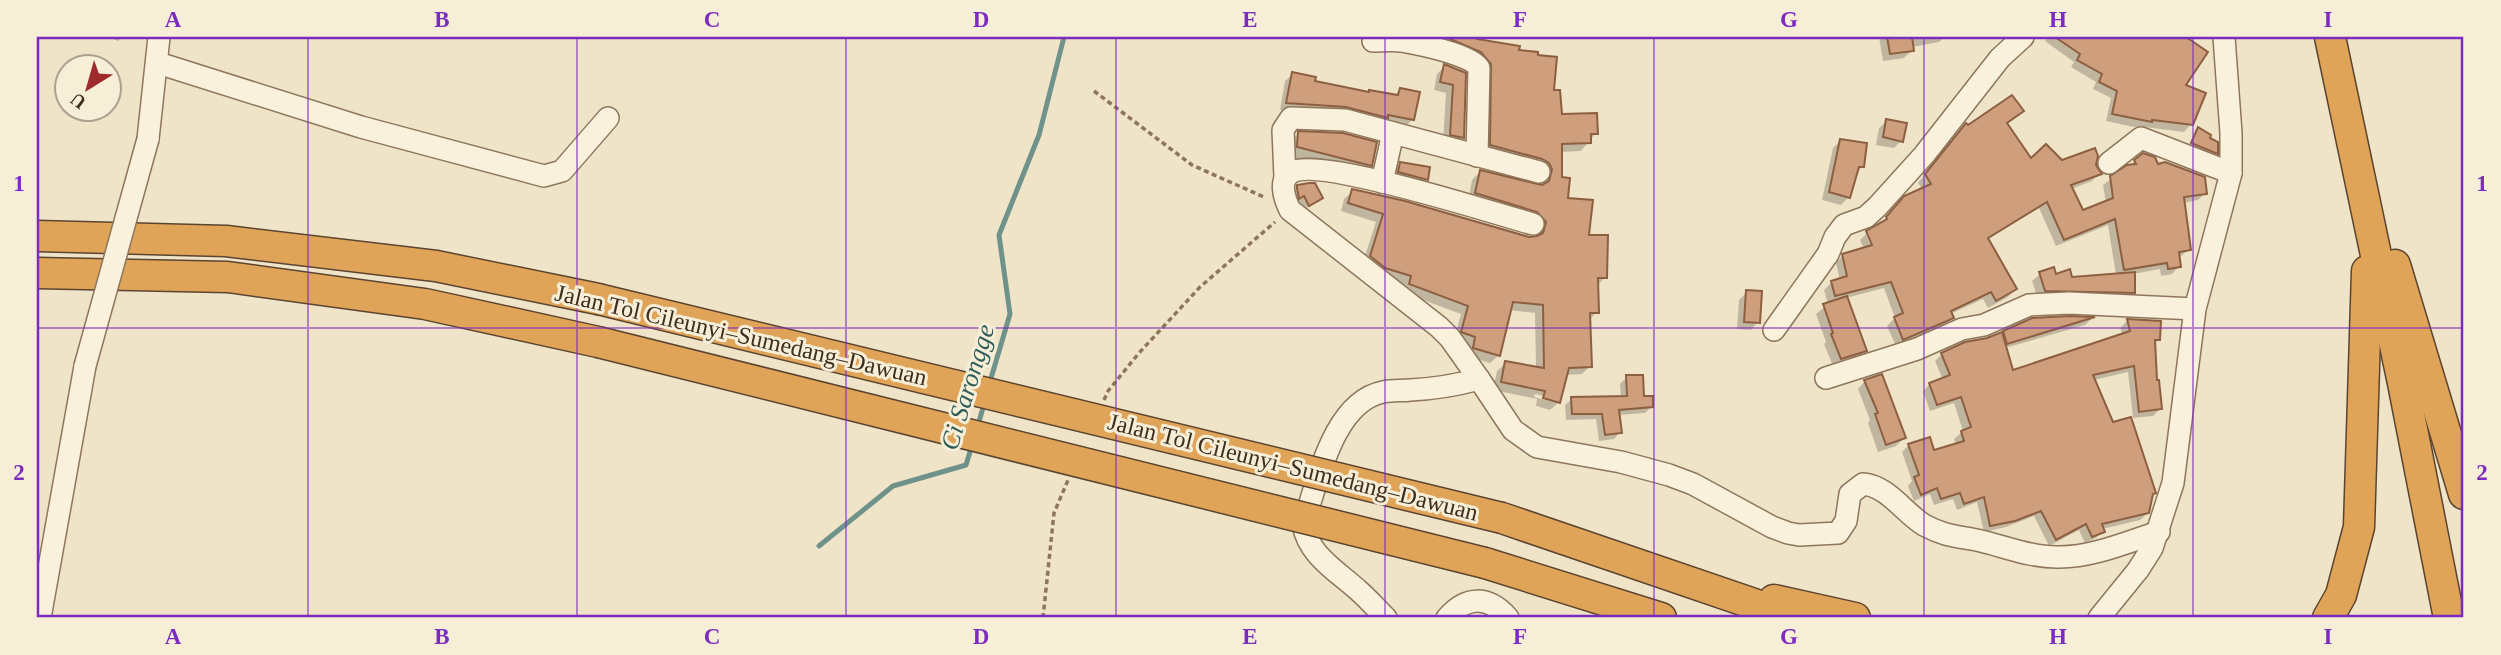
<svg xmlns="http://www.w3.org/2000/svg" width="2501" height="655" viewBox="0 0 2501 655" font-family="Georgia,serif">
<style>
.shadow{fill:#0003;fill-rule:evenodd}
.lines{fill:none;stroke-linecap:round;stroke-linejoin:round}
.stream{stroke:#6f938a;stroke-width:5}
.building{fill:#cf9f7d;stroke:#8d5f41;stroke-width:2}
.minor-casing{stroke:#8d765c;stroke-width:24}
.highway-casing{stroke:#5b4430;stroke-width:33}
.path{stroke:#8d765c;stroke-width:3.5;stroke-dasharray:5 3.5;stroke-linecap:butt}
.minor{stroke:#faf1dc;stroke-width:21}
.highway{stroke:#e0a458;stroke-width:30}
.minor-bridge-casing{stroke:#8d765c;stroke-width:24;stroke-linecap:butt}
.highway-bridge-casing{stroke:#5b4430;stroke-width:33;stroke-linecap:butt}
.minor-bridge{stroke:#faf1dc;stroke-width:21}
.highway-bridge{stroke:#e0a458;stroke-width:30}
.grid{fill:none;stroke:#7b2cbf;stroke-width:2;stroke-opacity:0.55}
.labels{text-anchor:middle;stroke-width:6;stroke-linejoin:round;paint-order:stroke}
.street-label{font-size:24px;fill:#3d2e20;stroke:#f7eed8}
.water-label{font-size:26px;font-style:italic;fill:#2f5d5a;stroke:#f7eed8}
.neatline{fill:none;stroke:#7b2cbf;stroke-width:2.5}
.grid-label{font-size:23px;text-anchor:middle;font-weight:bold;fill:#7b2cbf}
</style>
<rect width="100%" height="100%" fill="#f0e4c8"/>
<!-- shadow -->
<g class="shadow">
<polygon points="108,37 122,37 118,41"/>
<path d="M1422,37H1475V40L1517,52L1552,92L1560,116L1596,133L1581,151L1560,152V179L1566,199L1587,236L1605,277L1597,286V312L1588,321L1590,366L1582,374L1566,375L1559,402L1550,410L1536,406L1537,399L1493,390L1497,371L1506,363L1536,369L1535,313L1509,310L1499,355L1490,363L1466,356L1454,340L1461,314L1402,292L1404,285L1376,276L1362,265L1376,222L1341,211L1344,199L1353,191L1529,238L1536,237L1538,231L1468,202L1472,180L1480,172L1542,187L1544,178L1483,153V71ZM1535,394L1556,399V403L1534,397Z"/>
<polygon points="1879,37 1945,37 1939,42 1912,47 1912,50 1904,58 1883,61"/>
<polygon points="2048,37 2194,37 2186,39 2183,86 2191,124 2184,132 2145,127 2143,129 2106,121 2111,98 2093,89 2096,82 2071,67 2074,62 2045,41"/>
<polygon points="1445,66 1464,74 1463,137 1455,145 1443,142 1446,93 1434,90 1437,74"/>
<polygon points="1293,74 1313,82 1394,96 1400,90 1413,119 1405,127 1337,114 1280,110 1285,81"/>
<polygon points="2021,111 2006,124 2031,161 2094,166 2099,173 2092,181 2071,189 2082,213 2106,203 2103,185 2135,161 2157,166 2205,193 2198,200 2183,203 2189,250 2178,258 2179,266 2172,274 2161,276 2160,269 2133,274 2134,292 2126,300 2038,298 2032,281 2040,274 2071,278 2116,275 2108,225 2056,246 2039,208 1987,240 2015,289 2008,297 1988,308 1983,299 1950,314 1952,318 1945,325 1896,346 1887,326 1895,318 1884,288 1846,298 1865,351 1857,358 1833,366 1824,344 1826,342 1816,314 1828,304 1824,290 1832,282 1840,280 1836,263 1843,255 1864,249 1860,240 1866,234 1874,254 1880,225 1897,206 1923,190 1918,183 1959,133"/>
<polygon points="1887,121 1901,141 1894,148 1876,145 1879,128"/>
<polygon points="2198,130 2216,153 2213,156 2189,147"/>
<polygon points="1299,133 1371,165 1360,176 1287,158 1286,146"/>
<polygon points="1841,140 1862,167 1855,173 1849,197 1841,205 1822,200 1833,148"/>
<polygon points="1401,164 1427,179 1419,187 1391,180 1393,171"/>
<polygon points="1298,186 1321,197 1301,212 1290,194"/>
<polygon points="1747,292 1758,322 1751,330 1737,329 1739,300"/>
<polygon points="2091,319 2085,325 2005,348 2012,373 2123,335 2120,328 2127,321 2159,322 2158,340 2154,344 2156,382 2160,409 2153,416 2133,418 2128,372 2094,380 2112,424 2151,496 2148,513 2140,520 2102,529 2103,531 2096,538 2085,543 2079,530 2049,546 2034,516 2006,527 1984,532 1977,502 1957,510 1953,499 1934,505 1930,494 1914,501 1908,486 1912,481 1902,452 1909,445 1933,453 1956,446 1954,439 1963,431 1954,403 1930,411 1923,391 1930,384 1943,380 1935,361 1942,354 2002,335 2032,320"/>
<polygon points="1627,377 1652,406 1645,413 1618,415 1620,432 1614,439 1599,441 1596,419 1566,420 1565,405 1572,399 1621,398 1620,384"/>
<polygon points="1865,381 1904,438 1896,446 1878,452 1868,423 1870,420 1858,389"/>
</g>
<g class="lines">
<!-- stream -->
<g class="stream">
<polyline points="989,385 1010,314 999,235 1039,135 1064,37"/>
<polyline points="978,425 985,401"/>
<polyline points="819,546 893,486 966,465 972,445"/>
</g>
</g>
<!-- building -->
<g class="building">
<polygon points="1451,37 1477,37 1477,39 1520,46 1519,50 1538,52 1538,55 1557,57 1554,90 1560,90 1562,114 1597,113 1598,134 1591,134 1591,143 1562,144 1562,177 1570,178 1568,198 1593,200 1589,235 1608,235 1607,278 1598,278 1599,313 1590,313 1592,367 1569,368 1560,403 1543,398 1545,391 1501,382 1505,361 1544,368 1543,305 1513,302 1500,356 1473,348 1475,337 1461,332 1468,306 1409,284 1411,276 1385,268 1370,256 1383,214 1348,203 1352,189 1405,201 1529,237 1537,236 1543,233 1546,222 1537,212 1475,193 1480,170 1542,185 1549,181 1552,169 1549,163 1542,159 1490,145 1491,64 1481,52 1450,39"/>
<polygon points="1887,37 1912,37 1914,51 1890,54"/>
<polygon points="2055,37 2186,37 2208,52 2186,85 2206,93 2193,125 2152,120 2152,122 2112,114 2117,91 2099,82 2102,74 2077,60 2080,54"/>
<polygon points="1444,64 1466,73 1464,138 1450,135 1453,85 1440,82"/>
<polygon points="1292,72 1316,77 1315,81 1369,92 1369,90 1398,95 1400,88 1420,92 1414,120 1388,115 1388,118 1346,107 1286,103"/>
<polygon points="2012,95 2024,111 2007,123 2031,158 2046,144 2062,160 2095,148 2098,156 2096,165 2102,174 2071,185 2083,210 2113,198 2110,176 2127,165 2136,164 2134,160 2143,153 2155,157 2158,164 2165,162 2205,177 2207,194 2184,197 2191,250 2179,252 2181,267 2168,269 2167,263 2124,270 2115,219 2064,240 2047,202 1988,238 2017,289 1996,301 1991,292 1951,311 1954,318 1903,340 1894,317 1903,313 1891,282 1835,296 1831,281 1847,276 1842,254 1872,245 1866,231 1887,219 1886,217 1904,196 1931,184 1925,174 1966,123 1968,125"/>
<polygon points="1886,119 1907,123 1903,142 1883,137"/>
<polygon points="2198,127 2211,135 2210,138 2218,142 2218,154 2191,143"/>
<polygon points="1298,131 1343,133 1377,142 1372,166 1297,147"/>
<polygon points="1840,139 1867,143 1864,167 1859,167 1850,198 1829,192"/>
<polygon points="1400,162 1430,167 1428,180 1398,172"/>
<polygon points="1309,183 1315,183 1323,198 1309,206 1304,196 1299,199 1297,188 1297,185"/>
<polygon points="2054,267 2056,274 2070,269 2072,277 2135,272 2135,293 2045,291 2039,272"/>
<polygon points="1746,290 1762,291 1760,323 1744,322"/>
<polygon points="1847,296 1867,351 1841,359 1831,334 1833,333 1823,304"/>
<polygon points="2069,316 2095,317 2007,344 2003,331 2032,318"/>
<polygon points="2127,319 2161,321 2160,340 2155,340 2157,380 2159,380 2162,409 2139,412 2134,366 2093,375 2113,422 2131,417 2156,493 2153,494 2149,513 2102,524 2105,532 2092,537 2086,524 2056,540 2041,511 2015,521 1990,526 1984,497 1964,504 1960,493 1941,499 1937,488 1921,495 1914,477 1919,475 1908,444 1930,437 1934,450 1964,441 1961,431 1971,427 1961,397 1937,405 1929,383 1950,375 1941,353 1965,342 1987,338 2002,332 2013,370 2130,331"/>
<polygon points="1882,374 1906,438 1886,445 1875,414 1878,413 1864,380"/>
<polygon points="1626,375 1643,375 1644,396 1653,396 1653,407 1619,410 1622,433 1605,435 1602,414 1572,414 1571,397 1627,396"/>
</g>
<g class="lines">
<defs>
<g id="minor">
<path d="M1373,41C1382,41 1392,40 1401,41C1418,44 1471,54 1479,68L1477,156"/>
<polyline points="158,63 361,127 544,176 562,171 608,118"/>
<polyline points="148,139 159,37"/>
<polyline points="2109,163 2141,138 2231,173"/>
<polyline points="1285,177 1283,130 1291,118 1345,120 1539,172"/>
<polyline points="1382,182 1393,133"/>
<polyline points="1774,330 1828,254 1835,237 1844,225 1866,217 1877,207 1924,155 2000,58 2023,37"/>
<polyline points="1826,378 1917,349 1962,329 1984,325 2029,305 2069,303 2195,309"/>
<path d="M1479,379L1450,338L1439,327L1290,210C1284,198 1278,179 1292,172C1321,157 1493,213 1533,224"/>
<polyline points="40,618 85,366"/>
<path d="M1386,618C1377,609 1368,599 1359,591C1337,571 1308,555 1303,524C1318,482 1333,402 1383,392C1392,390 1401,391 1410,390C1433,389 1457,385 1479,379L1513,430L1537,447L1621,462L1669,475L1693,484L1772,527L1788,533L1799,535L1838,533L1846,521L1850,494L1863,484C1888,486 1904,513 1924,525C1946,537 1958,536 1981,541C2006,547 2033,558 2060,557C2093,557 2127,542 2159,532"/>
<path d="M1447,618C1466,596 1488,595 1508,618"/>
<polyline points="2099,618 2138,570 2152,548 2173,483 2195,309 2231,173 2231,133 2224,37"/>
</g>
<g id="highway">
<polyline points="2330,37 2403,383 2449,618"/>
<polyline points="37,236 226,241 436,266 598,299"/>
<polyline points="2395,265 2464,494"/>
<polyline points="37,273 228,277 425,304 598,342"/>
<polyline points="1502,518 1795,618"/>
<polyline points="1485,563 1661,618"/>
<polyline points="1774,600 1855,618"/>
<polyline points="2328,618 2341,595 2359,527 2367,271"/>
</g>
</defs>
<!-- minor casing -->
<use href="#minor" class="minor-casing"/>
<!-- highway casing -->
<use href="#highway" class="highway-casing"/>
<!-- path -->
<g class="path">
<polyline points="1094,91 1192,165 1266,198"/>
<polyline points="1104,400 1108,391 1139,353 1200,287 1275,222"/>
<polyline points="1043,618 1054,513 1068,480"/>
</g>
<!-- minor -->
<use href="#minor" class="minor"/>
<!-- highway -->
<use href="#highway" class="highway"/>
<defs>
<polyline id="minor-bridge" points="85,366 148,139"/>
<g id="highway-bridge">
<polyline points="598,299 1502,518"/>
<polyline points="598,342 1485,563"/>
</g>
</defs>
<!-- minor-bridge casing -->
<use href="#minor-bridge" class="minor-bridge-casing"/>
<!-- highway-bridge casing -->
<use href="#highway-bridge" class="highway-bridge-casing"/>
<!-- minor-bridge -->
<use href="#minor-bridge" class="minor-bridge"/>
<!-- highway-bridge -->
<use href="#highway-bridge" class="highway-bridge"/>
</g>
<!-- grid -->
<path class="grid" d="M308,37V618M577,37V618M846,37V618M1116,37V618M1385,37V618M1654,37V618M1924,37V618M2193,37V618M37,328H2464"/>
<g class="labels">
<!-- street labels -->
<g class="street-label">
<text transform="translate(741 335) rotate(13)" y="8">Jalan Tol Cileunyi–Sumedang–Dawuan</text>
<text transform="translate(1293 467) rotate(14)" y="8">Jalan Tol Cileunyi–Sumedang–Dawuan</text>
</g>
<!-- water labels -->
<g class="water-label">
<text transform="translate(967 387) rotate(-73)" y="9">Ci Sarongge</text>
</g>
</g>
<!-- border -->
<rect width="2501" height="655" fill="none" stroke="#f7eed8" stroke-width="77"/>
<!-- north arrow -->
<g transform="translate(88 88) rotate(217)"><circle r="33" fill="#f7eed8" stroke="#ada18e" stroke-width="2"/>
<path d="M0-5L12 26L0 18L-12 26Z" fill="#9e2a2b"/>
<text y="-10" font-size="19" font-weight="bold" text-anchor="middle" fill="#3d2e20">U</text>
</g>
<rect x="38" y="38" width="2424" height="578" class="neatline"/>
<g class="grid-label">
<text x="173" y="27">A</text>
<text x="442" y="27">B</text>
<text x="712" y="27">C</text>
<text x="981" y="27">D</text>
<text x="1250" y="27">E</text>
<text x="1520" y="27">F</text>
<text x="1789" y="27">G</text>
<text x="2058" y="27">H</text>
<text x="2328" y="27">I</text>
<text x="19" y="191">1</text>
<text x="2482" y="191">1</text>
<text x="19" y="480">2</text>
<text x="2482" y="480">2</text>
<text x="173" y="644">A</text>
<text x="442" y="644">B</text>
<text x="712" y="644">C</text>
<text x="981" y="644">D</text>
<text x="1250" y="644">E</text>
<text x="1520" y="644">F</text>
<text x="1789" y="644">G</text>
<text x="2058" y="644">H</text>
<text x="2328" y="644">I</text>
</g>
</svg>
